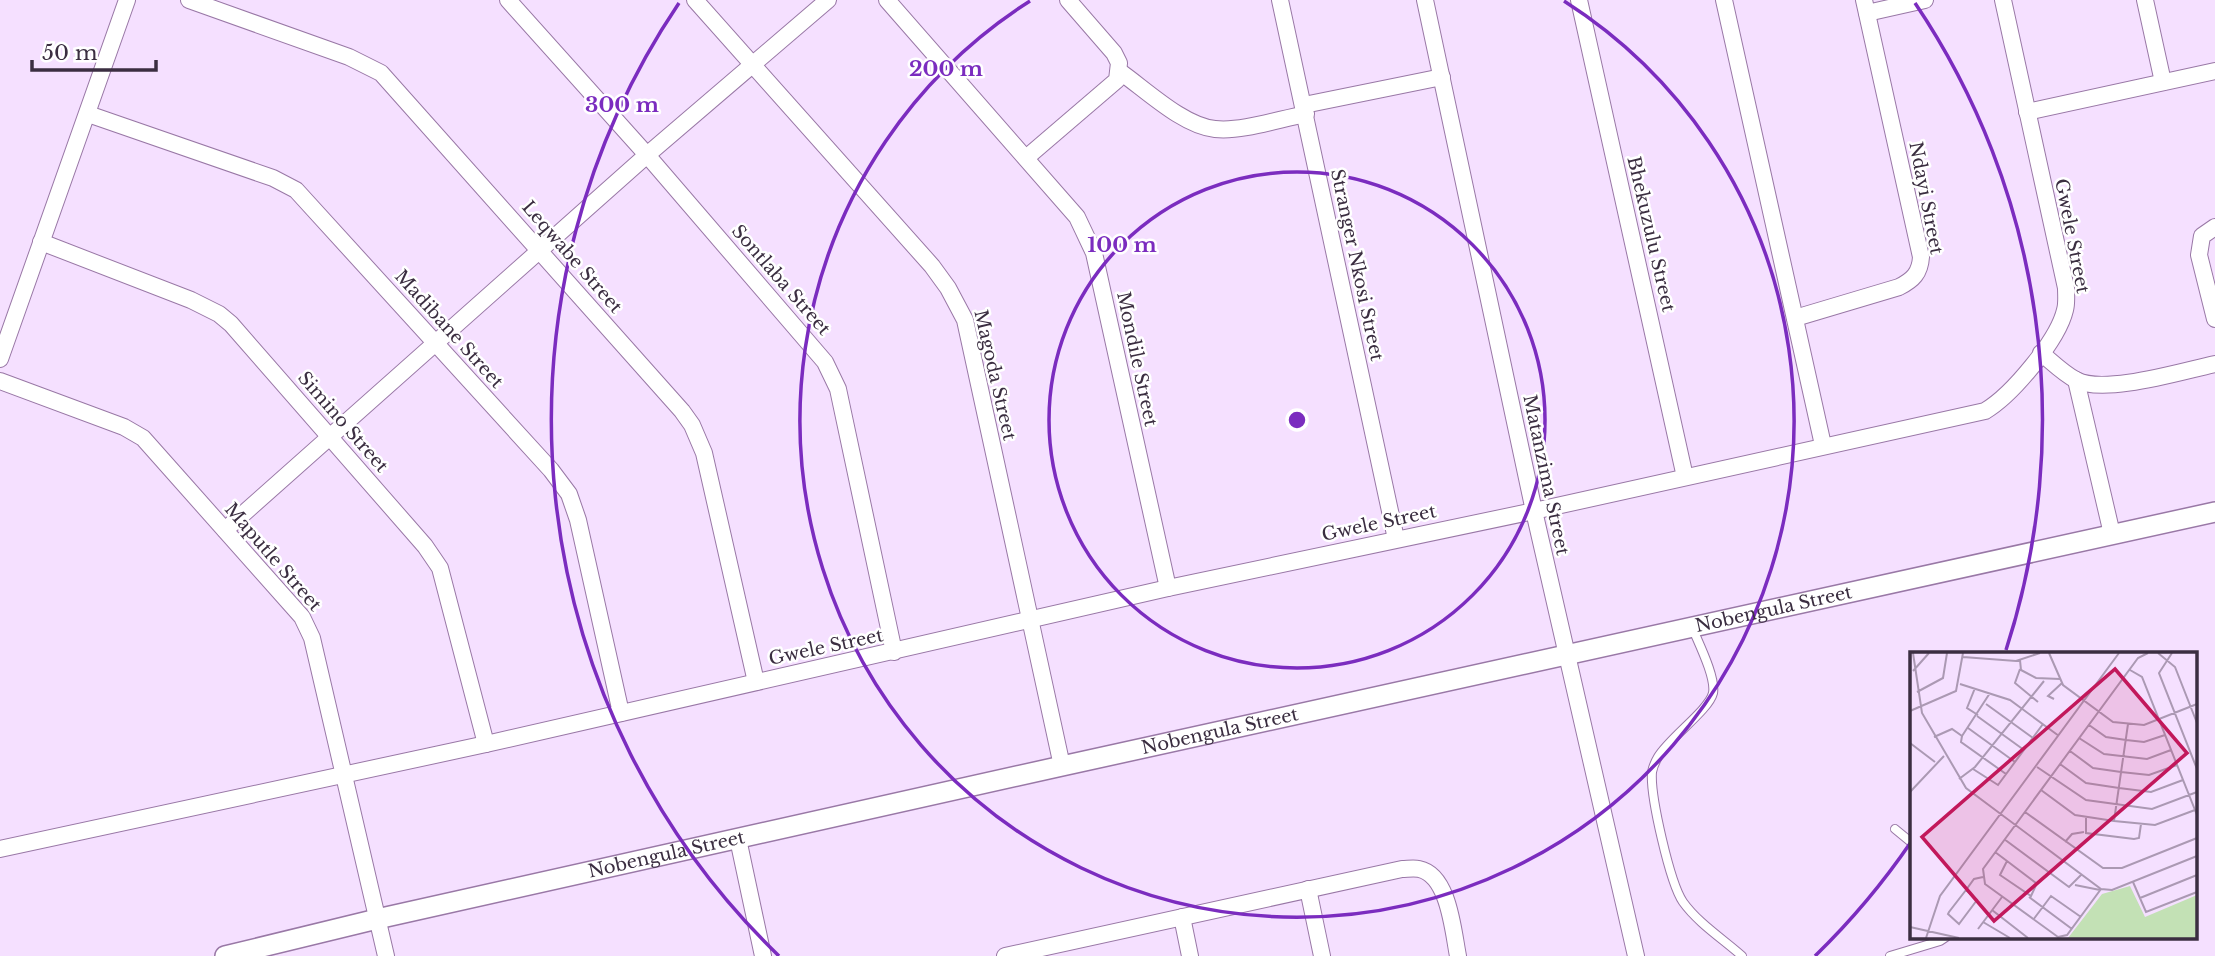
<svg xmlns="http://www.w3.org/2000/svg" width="2215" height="956" viewBox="0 0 2215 956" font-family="'Libre Baskerville',serif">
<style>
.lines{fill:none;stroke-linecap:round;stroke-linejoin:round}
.service-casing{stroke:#9978a6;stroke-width:10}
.minor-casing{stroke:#9978a6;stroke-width:18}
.tertiary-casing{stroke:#9978a6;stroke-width:22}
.service{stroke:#fff;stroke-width:8}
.minor{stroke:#fff;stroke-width:16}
.tertiary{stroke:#fff;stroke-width:19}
.ring{fill:none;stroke:#7b2cbf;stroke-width:3.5}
.labels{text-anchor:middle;stroke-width:5;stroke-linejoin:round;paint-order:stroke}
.street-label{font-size:18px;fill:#3b2e41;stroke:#fff}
.inset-road{fill:none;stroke:#ab99b3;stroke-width:2}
.view{fill:#c2185b;fill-opacity:0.15;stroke:#c2185b;stroke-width:3.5}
.inset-edge{fill:none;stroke:#3b2e41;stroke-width:3.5}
.centre{fill:#7b2cbf;stroke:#fff;stroke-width:3.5}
.ring-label{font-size:21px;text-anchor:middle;font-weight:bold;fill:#7b2cbf;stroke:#fff;stroke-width:5;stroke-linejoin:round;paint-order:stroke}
</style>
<rect width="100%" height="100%" fill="#f5e0ff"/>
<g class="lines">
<defs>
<g id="service">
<path d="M1692,627C1698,642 1716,677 1713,693C1709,710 1669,738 1658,757C1655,762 1653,767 1652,772C1650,796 1670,883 1683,902C1698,923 1723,939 1742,956"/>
<polyline points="1895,829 1912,843"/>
<polyline points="1890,956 1940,941 1946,937"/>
</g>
<g id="minor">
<polyline points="189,0 349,57 381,73 682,411 692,425 704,453 756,682"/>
<polyline points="508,0 647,155 825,362 838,389 894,652"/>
<polyline points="695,0 932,266 948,288 965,320 1062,766"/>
<polyline points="887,0 1077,217 1094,253 1168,588"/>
<polyline points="1280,0 1396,539"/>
<polyline points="1425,0 1534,511 1636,956"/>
<polyline points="1579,0 1685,477"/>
<polyline points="1724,0 1823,445"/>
<polyline points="2145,0 2163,82"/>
<polyline points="1867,13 1925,0"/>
<path d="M1119,71C1145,89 1183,126 1215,129C1242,132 1279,119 1306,114"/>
<polyline points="1304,105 1442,77"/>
<polyline points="2027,112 2215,71"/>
<polyline points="88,114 273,178 296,190 551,470 569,494 578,520 621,713"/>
<polyline points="1026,158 1117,80 1119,63 1114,53 1068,0"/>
<polyline points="2215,227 2202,236 2199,255 2215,319"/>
<polyline points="41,242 191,300 219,314 231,324 425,546 440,568 486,744"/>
<path d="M1795,318L1899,287C1913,280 1920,273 1921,257L1864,0"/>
<path d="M2041,353C2052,362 2064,374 2076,380C2104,395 2182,371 2215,364"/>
<polyline points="0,359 127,0"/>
<polyline points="2076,380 2112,534"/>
<polyline points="0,381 124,427 143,438 302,617 312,638 386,956"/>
<polyline points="225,530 647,155 828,0"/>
<polyline points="738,839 763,956"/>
<path d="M0,849L486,744L1168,588L1534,511L1985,411C2012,395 2058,340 2065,310C2067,303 2066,295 2066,288L2003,0"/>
<polyline points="1308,889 1322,956"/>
<polyline points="1182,917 1190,956"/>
<path d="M1005,956L1402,869C1407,869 1414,868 1419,869C1449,875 1453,931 1458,956"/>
</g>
<g id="tertiary">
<path id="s1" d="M225,956L377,919L1062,766L2215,512"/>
</g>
</defs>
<!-- service casing -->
<use href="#service" class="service-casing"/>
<!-- minor casing -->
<use href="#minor" class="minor-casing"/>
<!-- tertiary casing -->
<use href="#tertiary" class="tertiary-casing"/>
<!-- service -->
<use href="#service" class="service"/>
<!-- minor -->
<use href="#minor" class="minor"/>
<!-- tertiary -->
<use href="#tertiary" class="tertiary"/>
</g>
<!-- distance rings -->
<g class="ring">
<circle cx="1297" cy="420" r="248"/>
<path d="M1564 1A497 497 0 1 1 1030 1"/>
<path d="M1911 842A745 745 0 0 1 1815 956M779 956A745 745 0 0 1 679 3M1915 3A745 745 0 0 1 2006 650"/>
</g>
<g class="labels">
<!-- street labels -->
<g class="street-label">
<text transform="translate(1926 198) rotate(79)" y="6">Ndayi Street</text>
<text transform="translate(1651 234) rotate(77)" y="6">Bhekuzulu Street</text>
<text transform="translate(2072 236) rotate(79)" y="6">Gwele Street</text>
<text transform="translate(572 257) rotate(49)" y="6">Leqwabe Street</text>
<text transform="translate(1357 265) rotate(78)" y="6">Stranger Nkosi Street</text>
<text transform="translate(781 280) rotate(49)" y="6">Sontlaba Street</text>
<text transform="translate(449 329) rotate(48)" y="6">Madibane Street</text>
<text transform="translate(1137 359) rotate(78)" y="6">Mondile Street</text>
<text transform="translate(995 375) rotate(77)" y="6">Magoda Street</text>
<text transform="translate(343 422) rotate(49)" y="6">Simino Street</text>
<text transform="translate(1546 475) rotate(78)" y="6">Matanzima Street</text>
<text transform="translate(1379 523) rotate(-12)" y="6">Gwele Street</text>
<text transform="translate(273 557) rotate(49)" y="6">Maputle Street</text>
<text dy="6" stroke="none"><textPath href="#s1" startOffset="1587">Nobengula Street</textPath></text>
<text transform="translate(826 647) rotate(-12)" y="6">Gwele Street</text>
<text dy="6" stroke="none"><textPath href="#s1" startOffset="1020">Nobengula Street</textPath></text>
<text dy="6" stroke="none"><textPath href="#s1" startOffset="453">Nobengula Street</textPath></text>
</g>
</g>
<!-- overview -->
<g transform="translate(1910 652)">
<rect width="287" height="287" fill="#f5e0ff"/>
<path d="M220,234L235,265L287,243V286H158L192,242Z" fill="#c3e1b5"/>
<path class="inset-road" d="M3,1L12,61L56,136L191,237L202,238L287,204M139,1L153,33L203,70L234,73L287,52M248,1L265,15L287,71M262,1L249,21L287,117M53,5L106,9L130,1M110,8L111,18L126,26L150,27M110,17L105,31L128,50M220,18L232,25L287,163M3,19L19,1M50,32L100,48L149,84M65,36L57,56L68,63M7,40L33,26L37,1M144,47L138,44L152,31M76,52L123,86M0,59L46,39L53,1M67,64L114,98M179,73L196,85L216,88L234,90L255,83M58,76L105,110M52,84L51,90L96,122M52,84L80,41M24,85L42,77L52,84M169,86L194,102L237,107L261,98M0,91L25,110M160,99L183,116L211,120L239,123L267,113M150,112L176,131L209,136L241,140L273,128M127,115L176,148L242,157L287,140M63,117L88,133L133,72M49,127L65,115L134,29M131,138L165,163L204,169L245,173L285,158M0,140L34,104M115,160L193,216H212L287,186M176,165V181L224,187L229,186L231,172M204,169L218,72M94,187L159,235L171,223M155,190L162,182L174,180M85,200L97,209L126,231H127L121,244L90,223L97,209M223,230L236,260L287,240M165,233L190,238M191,237L157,283L148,285L75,232L73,217L228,6L238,1M56,238L67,248L49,272L38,262L39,260L56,238L64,227L73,225M119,245L162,277M230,246L287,223M82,258L118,286M123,268L141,244L171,265M73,270L100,286M0,275L49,286M68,277L92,245M16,286L30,244L209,1"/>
<path class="view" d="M205,17L277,101L84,269L12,185Z"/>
<rect width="287" height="287" class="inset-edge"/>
</g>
<circle cx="1297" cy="420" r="10" class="centre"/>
<g class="ring-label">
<text x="946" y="76">200 m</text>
<text x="622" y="112">300 m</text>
<text x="1122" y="252">100 m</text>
</g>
<!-- scale -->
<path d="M32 60v10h124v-10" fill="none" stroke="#3b2e41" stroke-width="3.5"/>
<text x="42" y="60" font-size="21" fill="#3b2e41" stroke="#ffffff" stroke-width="5" paint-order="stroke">50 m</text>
</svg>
